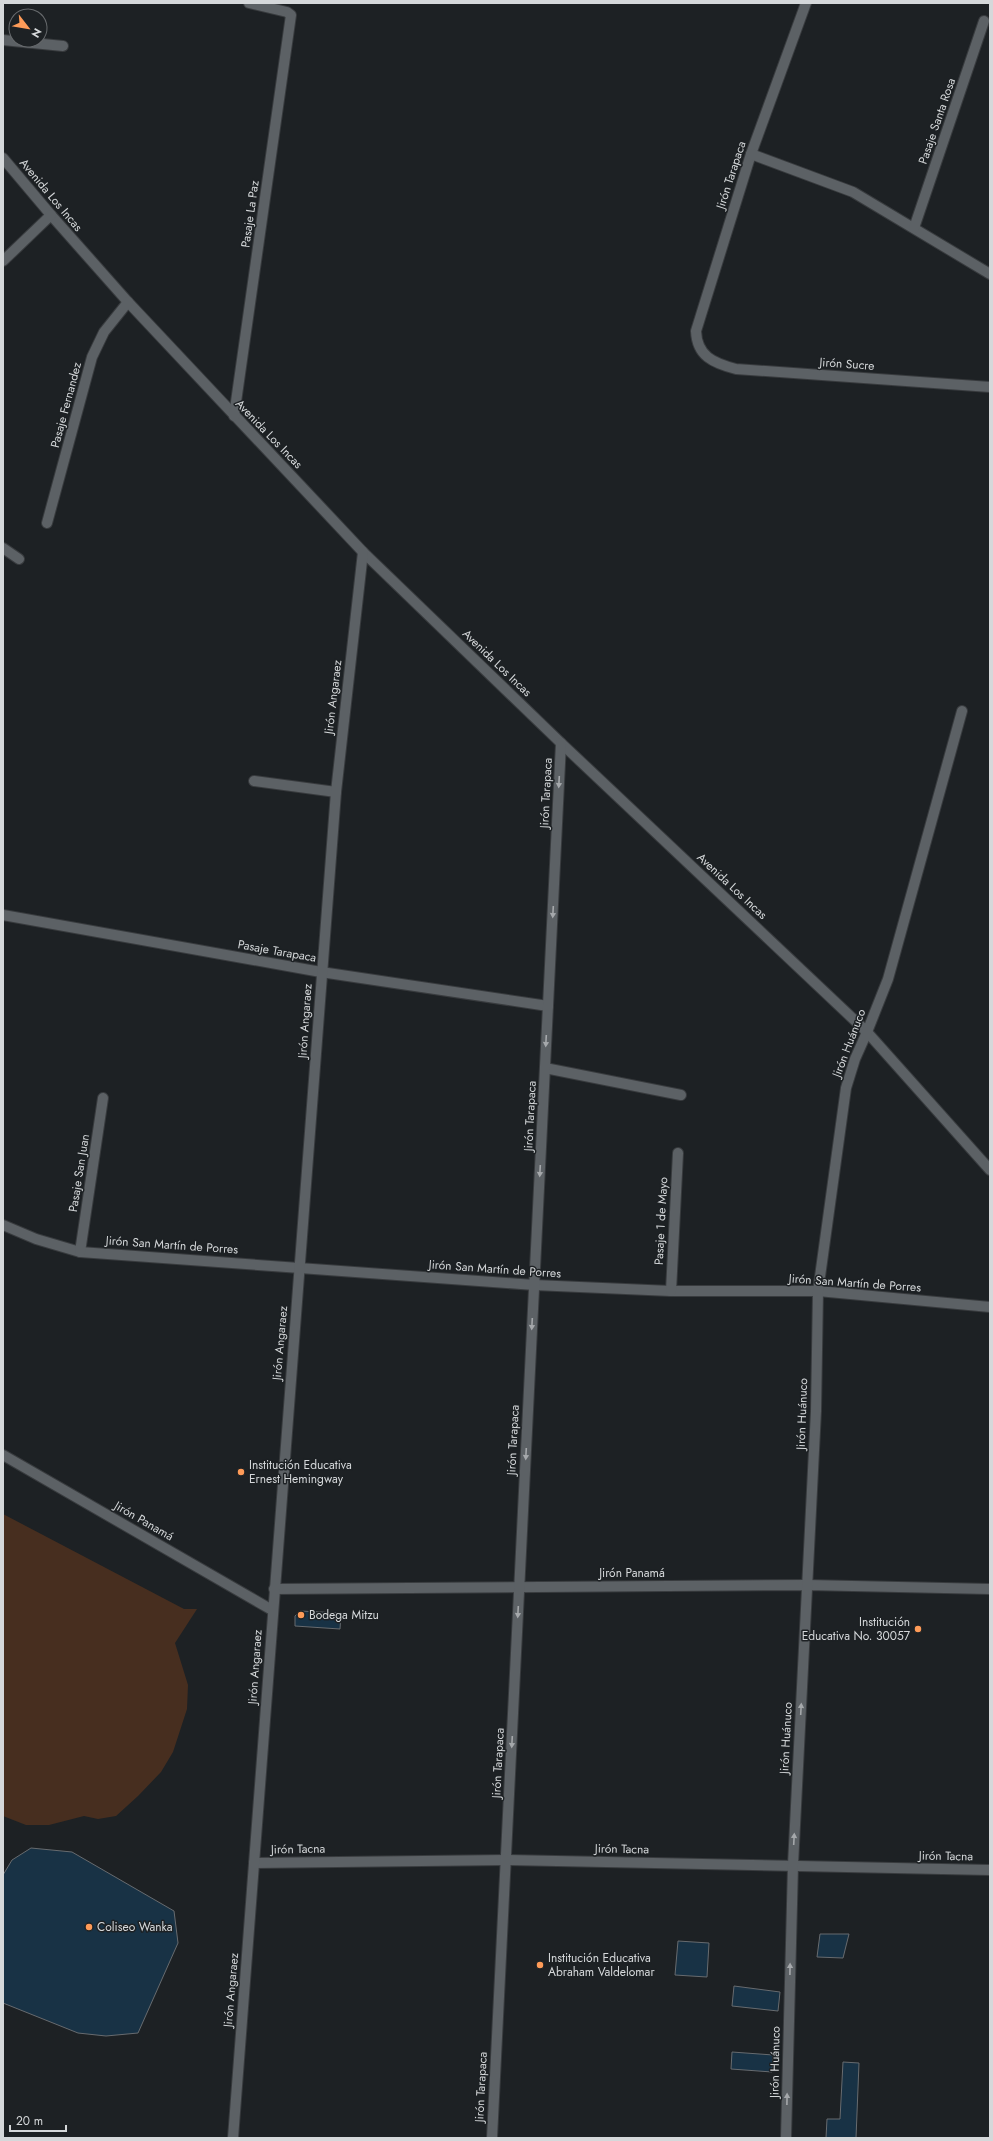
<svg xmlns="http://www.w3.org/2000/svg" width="993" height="2141" viewBox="0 0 993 2141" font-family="Jost,sans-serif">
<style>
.green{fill:#472e1f}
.building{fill:#183245;stroke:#676b6f}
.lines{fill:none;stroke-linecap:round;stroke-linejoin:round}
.minor-casing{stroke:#383b3e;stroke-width:12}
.minor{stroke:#5c6165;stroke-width:10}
.oneway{fill:#a5a8ab}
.poi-dot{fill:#fe9b58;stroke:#1d2124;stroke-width:1.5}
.labels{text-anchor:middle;stroke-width:3;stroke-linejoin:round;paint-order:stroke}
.street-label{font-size:12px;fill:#d5d8da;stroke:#1d2124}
.poi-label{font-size:12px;fill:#d5d8da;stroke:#1d2124;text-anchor:start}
</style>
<rect width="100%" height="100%" fill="#1d2124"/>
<!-- green -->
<polygon class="green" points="3,1514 184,1609 197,1609 175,1643 188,1685 187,1709 173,1752 161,1772 138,1796 116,1816 98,1819 84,1816 49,1825 26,1825 3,1816"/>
<!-- building -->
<g class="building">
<polygon points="300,1611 341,1613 340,1629 295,1626 295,1616"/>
<polygon points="31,1848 72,1852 174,1911 178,1943 138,2033 106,2036 78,2033 3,2003 3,1875 12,1860"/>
<polygon points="820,1934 849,1934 843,1958 817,1957"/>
<polygon points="678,1941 709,1943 707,1977 675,1975"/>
<polygon points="734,1986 780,1992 778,2011 732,2006"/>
<polygon points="732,2052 773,2055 772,2072 731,2069"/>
<polygon points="843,2062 859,2063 856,2138 826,2138 827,2119 840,2119"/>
</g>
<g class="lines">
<defs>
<g id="minor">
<path d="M806,3L751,154L696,331C697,356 713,363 736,369L990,387"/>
<polyline points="3,40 63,46"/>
<polyline points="751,154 853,192 990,274"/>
<polyline points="3,158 51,215 128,302 363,552 561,743 867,1032 990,1170"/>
<polyline points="914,228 984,21"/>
<polyline points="3,261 51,215"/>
<polyline points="234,416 291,15 287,12 249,3"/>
<polyline points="47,523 92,357 104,332 128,302"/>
<polyline points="3,548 19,559"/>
<polyline points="254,781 336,792"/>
<polyline points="3,915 321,972 548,1006"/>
<polyline points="545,1068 681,1095"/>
<polyline points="3,1225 36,1239 80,1252 534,1285 671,1291 818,1291 990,1307"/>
<polyline points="80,1252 103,1098"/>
<polyline points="671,1291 678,1153"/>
<polyline points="3,1455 272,1610"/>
<polyline points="274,1589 807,1585 990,1589"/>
<polyline points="254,1863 506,1860 990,1870"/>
<polyline points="233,2138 336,792 363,552"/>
<polyline points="492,2138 561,743"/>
<polyline points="786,2138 793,1865 816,1411 818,1291 846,1088 855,1059 867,1032 888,979 962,711"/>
</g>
</defs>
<!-- minor casing -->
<use href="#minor" class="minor-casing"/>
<!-- minor -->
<use href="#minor" class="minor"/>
</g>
<!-- one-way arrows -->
<defs><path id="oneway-solid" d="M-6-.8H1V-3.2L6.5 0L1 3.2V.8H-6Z"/></defs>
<g class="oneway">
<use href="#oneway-solid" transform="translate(559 782) rotate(93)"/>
<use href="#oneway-solid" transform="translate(553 912) rotate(93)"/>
<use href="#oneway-solid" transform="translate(546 1041) rotate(93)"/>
<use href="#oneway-solid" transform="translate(540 1171) rotate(93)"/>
<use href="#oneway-solid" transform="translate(532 1324) rotate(93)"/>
<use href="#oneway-solid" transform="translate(526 1454) rotate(93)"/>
<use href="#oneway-solid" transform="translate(518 1612) rotate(93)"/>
<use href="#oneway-solid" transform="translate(801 1709) rotate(-87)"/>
<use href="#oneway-solid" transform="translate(512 1742) rotate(93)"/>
<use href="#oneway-solid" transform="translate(794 1839) rotate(-87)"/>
<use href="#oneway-solid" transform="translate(790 1969) rotate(-89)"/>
<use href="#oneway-solid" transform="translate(787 2099) rotate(-89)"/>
</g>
<!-- markers -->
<g class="poi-dot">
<circle cx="241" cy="1472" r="4"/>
<circle cx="301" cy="1615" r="4"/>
<circle cx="918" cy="1629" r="4"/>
<circle cx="89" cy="1927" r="4"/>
<circle cx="540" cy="1965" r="4"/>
</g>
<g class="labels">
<!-- street labels -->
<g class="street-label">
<text transform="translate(937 121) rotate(-71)" y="4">Pasaje Santa Rosa</text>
<text transform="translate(731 175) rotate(-72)" y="4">Jirón Tarapaca</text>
<text transform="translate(51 195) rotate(50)" y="4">Avenida Los Incas</text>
<text transform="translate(250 214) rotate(-82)" y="4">Pasaje La Paz</text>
<text transform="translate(847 364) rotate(4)" y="4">Jirón Sucre</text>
<text transform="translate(66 405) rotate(-75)" y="4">Pasaje Fernandez</text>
<text transform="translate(269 434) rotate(46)" y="4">Avenida Los Incas</text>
<text transform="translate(497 663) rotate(44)" y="4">Avenida Los Incas</text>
<text transform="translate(333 697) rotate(-83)" y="4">Jirón Angaraez</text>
<text transform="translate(546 793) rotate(-87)" y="4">Jirón Tarapaca</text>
<text transform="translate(732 886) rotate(43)" y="4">Avenida Los Incas</text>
<text transform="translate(277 951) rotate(10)" y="4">Pasaje Tarapaca</text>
<text transform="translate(305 1021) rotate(-86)" y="4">Jirón Angaraez</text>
<text transform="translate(849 1043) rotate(-69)" y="4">Jirón Huánuco</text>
<text transform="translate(530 1116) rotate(-87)" y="4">Jirón Tarapaca</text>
<text transform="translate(79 1173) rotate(-81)" y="4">Pasaje San Juan</text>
<text transform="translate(661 1221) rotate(-87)" y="4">Pasaje 1 de Mayo</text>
<text transform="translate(172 1245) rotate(4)" y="4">Jirón San Martín de Porres</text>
<text transform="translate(495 1269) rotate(4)" y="4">Jirón San Martín de Porres</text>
<text transform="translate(855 1283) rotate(4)" y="4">Jirón San Martín de Porres</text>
<text transform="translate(280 1343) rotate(-85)" y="4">Jirón Angaraez</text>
<text transform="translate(802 1414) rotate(-88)" y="4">Jirón Huánuco</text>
<text transform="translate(513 1440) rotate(-87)" y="4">Jirón Tarapaca</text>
<text transform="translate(144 1521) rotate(30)" y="4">Jirón Panamá</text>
<text x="632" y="1577">Jirón Panamá</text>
<text transform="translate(255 1667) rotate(-86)" y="4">Jirón Angaraez</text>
<text transform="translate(786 1738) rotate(-87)" y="4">Jirón Huánuco</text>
<text transform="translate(498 1763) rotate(-87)" y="4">Jirón Tarapaca</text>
<text transform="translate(298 1849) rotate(-1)" y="4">Jirón Tacna</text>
<text transform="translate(622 1849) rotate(1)" y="4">Jirón Tacna</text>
<text transform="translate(946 1856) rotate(1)" y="4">Jirón Tacna</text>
<text transform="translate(231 1990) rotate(-85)" y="4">Jirón Angaraez</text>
<text transform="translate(775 2062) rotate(-89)" y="4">Jirón Huánuco</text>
<text transform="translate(481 2087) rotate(-87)" y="4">Jirón Tarapaca</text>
</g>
<!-- poi labels -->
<g class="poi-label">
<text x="249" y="1469">Institución Educativa<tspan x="249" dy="14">Ernest Hemingway</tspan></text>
<text x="309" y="1619">Bodega Mitzu</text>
<text x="910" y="1626" text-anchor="end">Institución<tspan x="910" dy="14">Educativa No. 30057</tspan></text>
<text x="97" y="1931">Coliseo Wanka</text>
<text x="548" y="1962">Institución Educativa<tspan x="548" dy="14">Abraham Valdelomar</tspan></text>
</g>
</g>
<!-- border -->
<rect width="993" height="2141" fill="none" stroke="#d5d8da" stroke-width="8"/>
<!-- north arrow -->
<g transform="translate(28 28) rotate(121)"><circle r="19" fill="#1d2124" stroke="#676a6d"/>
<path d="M0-3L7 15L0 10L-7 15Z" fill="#fe9b58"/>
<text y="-6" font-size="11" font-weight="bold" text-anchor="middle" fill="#d5d8da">N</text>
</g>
<!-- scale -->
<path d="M10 2125v6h56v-6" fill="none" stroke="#d5d8da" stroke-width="2"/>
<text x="16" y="2125" font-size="12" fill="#d5d8da" stroke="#1d2124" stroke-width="3" paint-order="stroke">20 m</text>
</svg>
